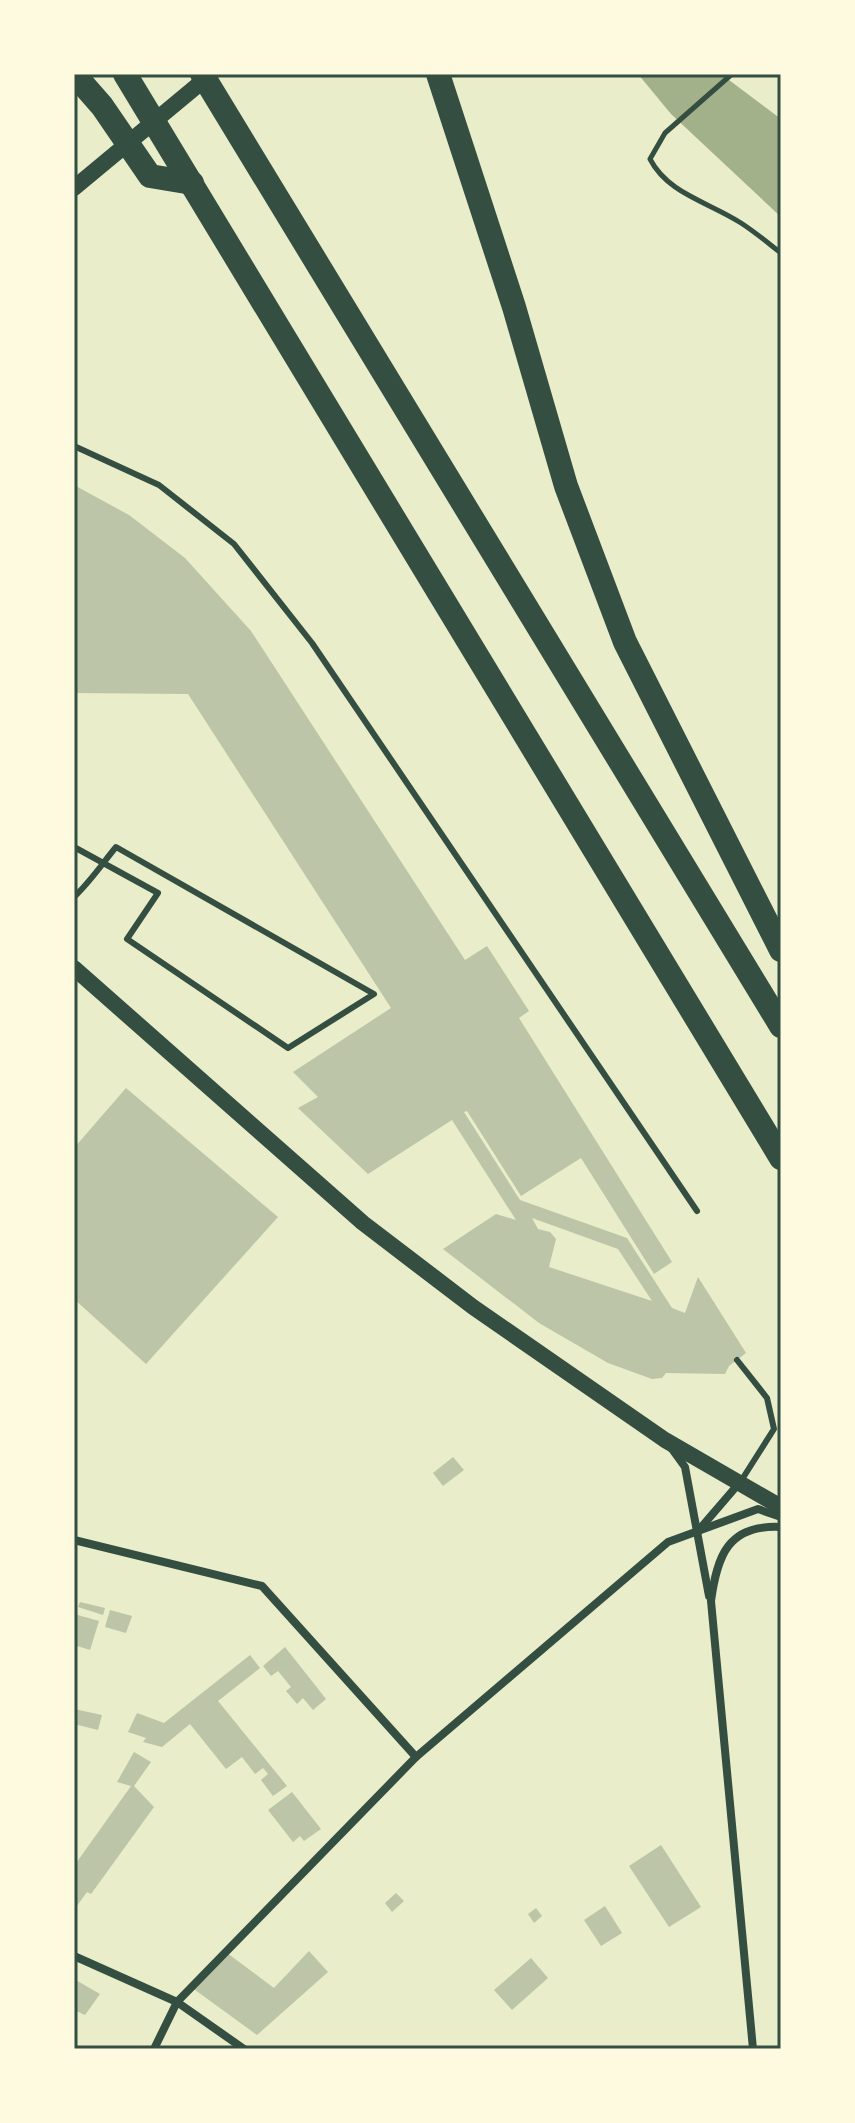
<svg xmlns="http://www.w3.org/2000/svg" width="855" height="2123" viewBox="0 0 855 2123" font-family="Literata,serif">
<style>
.water{fill:#a3b18a}
.building{fill:#bcc5a7;fill-rule:evenodd}
.lines{fill:none;stroke-linecap:round;stroke-linejoin:round}
.path{stroke:#344e41;stroke-width:5}
.service{stroke:#344e41;stroke-width:6}
.minor{stroke:#344e41;stroke-width:8}
.secondary{stroke:#344e41;stroke-width:16}
.motorway{stroke:#344e41;stroke-width:24}
.neatline{fill:none;stroke:#344e41;stroke-width:3}
</style>
<rect width="100%" height="100%" fill="#e9edc9"/>
<!-- water -->
<polygon class="water" points="638,74 721,74 781,119 781,217 671,114"/>
<!-- building -->
<g class="building">
<path d="M74,485L129,515L185,558L251,631L465,960L487,946L529,1011L519,1018L672,1262L654,1274L581,1158L521,1196L467,1111L464,1112L520,1200L627,1238L672,1308L685,1313L698,1277L746,1353L729,1366L725,1374L666,1373L662,1378L652,1379L608,1363L539,1323L443,1249L496,1214L516,1220L452,1120L368,1174L298,1108L318,1097L293,1072L391,1008L188,694L74,693ZM532,1218L618,1249L652,1301L549,1267L556,1239L550,1232L538,1229Z"/>
<polygon points="126,1088 278,1217 146,1364 74,1299 74,1148"/>
<polygon points="453,1457 464,1470 443,1486 433,1473"/>
<polygon points="80,1602 105,1608 103,1615 78,1607"/>
<polygon points="110,1610 132,1616 126,1633 105,1627"/>
<polygon points="74,1614 99,1621 90,1650 74,1645"/>
<polygon points="285,1647 326,1699 313,1710 303,1698 297,1704 286,1691 291,1687 278,1671 271,1676 263,1666"/>
<polygon points="250,1655 260,1668 218,1701 287,1786 273,1796 261,1780 268,1774 263,1768 255,1774 242,1757 226,1769 190,1724 162,1747 143,1742 146,1738 128,1732 137,1713 164,1723"/>
<polygon points="74,1709 102,1715 98,1730 74,1724"/>
<polygon points="134,1752 151,1762 134,1786 154,1807 91,1894 87,1892 74,1910 74,1866 131,1786 117,1782"/>
<polygon points="292,1792 321,1829 304,1841 300,1836 293,1842 268,1810"/>
<polygon points="661,1845 701,1907 669,1927 629,1866"/>
<polygon points="396,1893 404,1901 392,1912 385,1903"/>
<polygon points="605,1906 622,1933 601,1946 584,1920"/>
<polygon points="536,1908 542,1916 534,1923 528,1914"/>
<polygon points="309,1951 328,1972 257,2035 191,1987 227,1953 274,1988"/>
<polygon points="531,1958 548,1978 512,2010 494,1990"/>
<polygon points="74,1979 100,1994 85,2015 74,2010"/>
</g>
<g class="lines">
<!-- path -->
<path class="path" d="M732,74L665,133L650,159C668,194 709,202 741,223C755,232 768,243 781,253"/>
<!-- service -->
<g class="service">
<polyline points="74,446 159,485 234,544 312,643 697,1211"/>
<polyline points="74,820 74,821"/>
<path d="M74,847L158,893L127,939L288,1048L374,994L116,847C102,864 90,882 74,897"/>
<polyline points="737,1360 767,1398 774,1429 741,1481"/>
</g>
<!-- minor -->
<g class="minor">
<polyline points="672,1449 685,1467 709,1596"/>
<polyline points="698,1531 741,1481"/>
<polyline points="74,1540 262,1586 416,1757"/>
<polyline points="74,1956 177,2002 244,2049"/>
<polyline points="154,2049 177,2002 416,1757 668,1542 758,1509 781,1517"/>
<path d="M753,2049L711,1601C717,1556 728,1524 781,1527"/>
</g>
<!-- secondary -->
<g class="secondary">
<polyline points="74,188 210,75"/>
<polyline points="74,968 363,1223 473,1307 665,1440 781,1507"/>
</g>
<!-- motorway -->
<g class="motorway">
<polyline points="74,74 102,106 150,176 192,183"/>
<polyline points="125,74 781,1158"/>
<polyline points="202,74 781,1026"/>
<polyline points="438,74 514,307 566,486 625,642 781,950"/>
</g>
</g>
<!-- border -->
<rect width="855" height="2123" fill="none" stroke="#fefae0" stroke-width="152"/>
<rect x="76" y="76" width="703" height="1971" class="neatline"/>
</svg>
